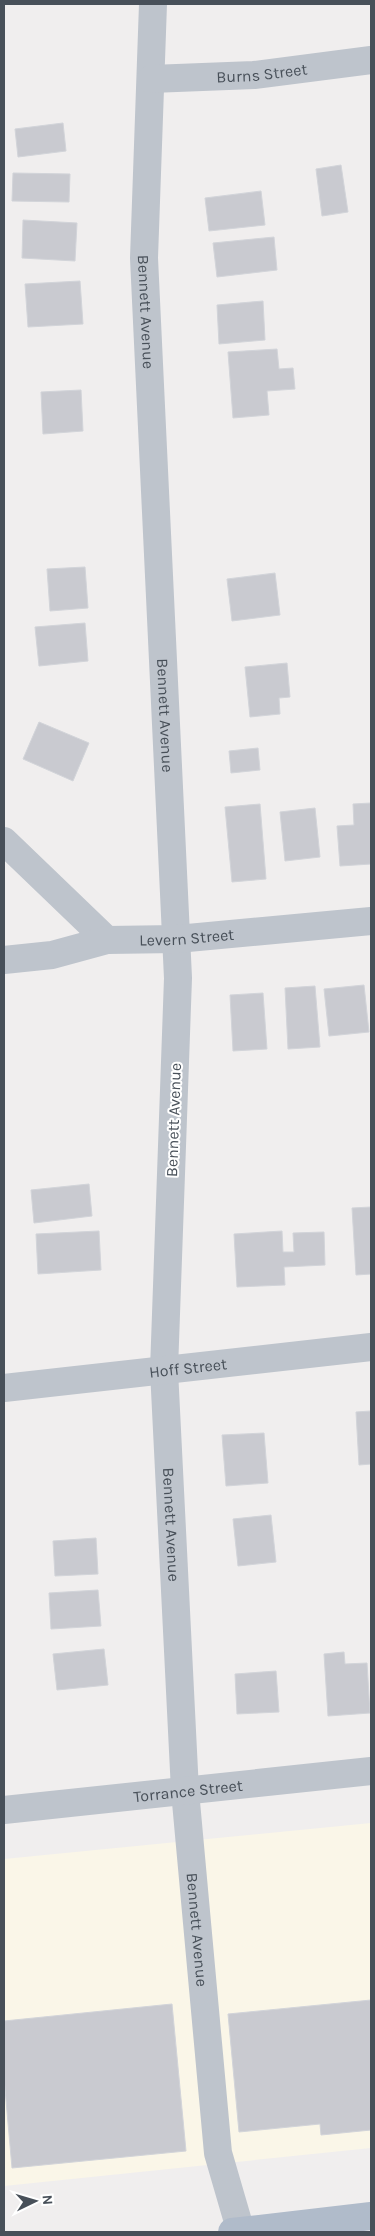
<svg xmlns="http://www.w3.org/2000/svg" width="375" height="2236" viewBox="0 0 375 2236" font-family="Karla,sans-serif">
<style>
.commercial{fill:#faf6e8}
.building{fill:#c9cad0;stroke:#d2d4d9}
.lines{fill:none;stroke-linecap:round;stroke-linejoin:round}
.minor{stroke:#bec4cc;stroke-width:28}
.major{stroke:#b0bbca;stroke-width:28}
.labels{text-anchor:middle;stroke-width:4;stroke-linejoin:round;paint-order:stroke}
.street-label{font-size:16px;fill:#485059;stroke:#fff}
</style>
<rect width="100%" height="100%" fill="#f0eeee"/>
<!-- commercial -->
<polygon class="commercial" points="371,1823 371,2148 4,2186 4,1859"/>
<!-- building -->
<g class="building">
<polygon points="63,123 66,151 18,157 15,129"/>
<polygon points="341,165 348,212 322,216 316,169"/>
<polygon points="13,173 70,174 69,202 12,201"/>
<polygon points="261,191 265,225 209,231 205,198"/>
<polygon points="23,220 77,223 75,261 22,258"/>
<polygon points="274,237 277,270 217,277 213,243"/>
<polygon points="80,281 83,324 28,327 25,284"/>
<polygon points="263,301 265,340 219,344 217,305"/>
<polygon points="277,349 279,369 293,368 295,389 267,391 269,415 233,418 228,352"/>
<polygon points="81,390 83,431 43,434 41,392"/>
<polygon points="85,567 88,608 50,611 47,569"/>
<polygon points="275,573 280,615 232,621 227,579"/>
<polygon points="85,623 88,661 39,666 35,627"/>
<polygon points="287,663 290,697 279,698 280,714 250,717 245,667"/>
<polygon points="39,722 89,743 73,781 23,759"/>
<polygon points="258,748 260,770 231,773 229,751"/>
<polygon points="371,803 371,864 340,866 337,826 354,825 353,804"/>
<polygon points="260,804 266,879 232,882 225,807"/>
<polygon points="315,808 320,857 285,861 280,812"/>
<polygon points="364,985 369,1032 329,1036 324,989"/>
<polygon points="315,986 320,1047 288,1049 285,988"/>
<polygon points="263,993 267,1049 233,1051 230,995"/>
<polygon points="89,1184 92,1216 34,1223 31,1190"/>
<polygon points="371,1207 371,1274 356,1275 352,1208"/>
<polygon points="99,1231 101,1270 38,1274 36,1234"/>
<polygon points="282,1231 283,1252 294,1252 293,1233 324,1232 325,1265 284,1267 285,1285 237,1287 234,1234"/>
<polygon points="371,1411 371,1464 359,1465 356,1412"/>
<polygon points="264,1433 268,1483 226,1486 222,1435"/>
<polygon points="271,1515 276,1562 238,1566 233,1519"/>
<polygon points="96,1538 98,1574 55,1576 53,1541"/>
<polygon points="98,1590 101,1626 51,1629 49,1593"/>
<polygon points="104,1649 108,1685 57,1690 53,1654"/>
<polygon points="344,1652 345,1664 367,1663 370,1713 328,1716 324,1654"/>
<polygon points="276,1671 279,1712 237,1714 235,1674"/>
<polygon points="371,2000 371,2130 321,2135 320,2124 239,2132 228,2014"/>
<polygon points="172,2004 186,2151 12,2168 4,2078 4,2021"/>
</g>
<g class="lines">
<!-- minor -->
<g class="minor">
<path id="s1" d="M153,4L144,258L178,978L164,1370L185,1791L218,2153L241,2232"/>
<path id="s2" d="M151,79L254,75L371,60"/>
<polyline points="4,841 107,940"/>
<path id="s3" d="M4,960L52,955L107,940L177,939L371,921"/>
<path id="s4" d="M4,1388L371,1347"/>
<path id="s5" d="M4,1810L371,1771"/>
</g>
<!-- major -->
<polyline class="major" points="232,2232 371,2216"/>
</g>
<g class="labels">
<!-- street labels -->
<g class="street-label">
<text dy="6" stroke="none"><textPath href="#s2" startOffset="111">Burns Street</textPath></text>
<text dy="6" stroke="none"><textPath href="#s1" startOffset="308">Bennett Avenue</textPath></text>
<text dy="6" stroke="none"><textPath href="#s1" startOffset="712">Bennett Avenue</textPath></text>
<text dy="6" stroke="none"><textPath href="#s3" startOffset="185">Levern Street</textPath></text>
<text transform="translate(173 1120) rotate(-88)" y="6">Bennett Avenue</text>
<text dy="6" stroke="none"><textPath href="#s4" startOffset="185">Hoff Street</textPath></text>
<text dy="6" stroke="none"><textPath href="#s1" startOffset="1522">Bennett Avenue</textPath></text>
<text dy="6" stroke="none"><textPath href="#s5" startOffset="185">Torrance Street</textPath></text>
<text dy="6" stroke="none"><textPath href="#s1" startOffset="1928">Bennett Avenue</textPath></text>
</g>
</g>
<!-- border -->
<rect width="375" height="2236" fill="none" stroke="#485059" stroke-width="10"/>
<!-- north arrow -->
<g transform="translate(35 2201) rotate(85)" stroke="#ffffff" stroke-width="4" paint-order="stroke">
<path d="M0-4L9 19L0 12L-9 19Z" fill="#485059"/>
<text y="-8" font-size="14" font-weight="bold" text-anchor="middle" fill="#485059">N</text>
</g>
</svg>
